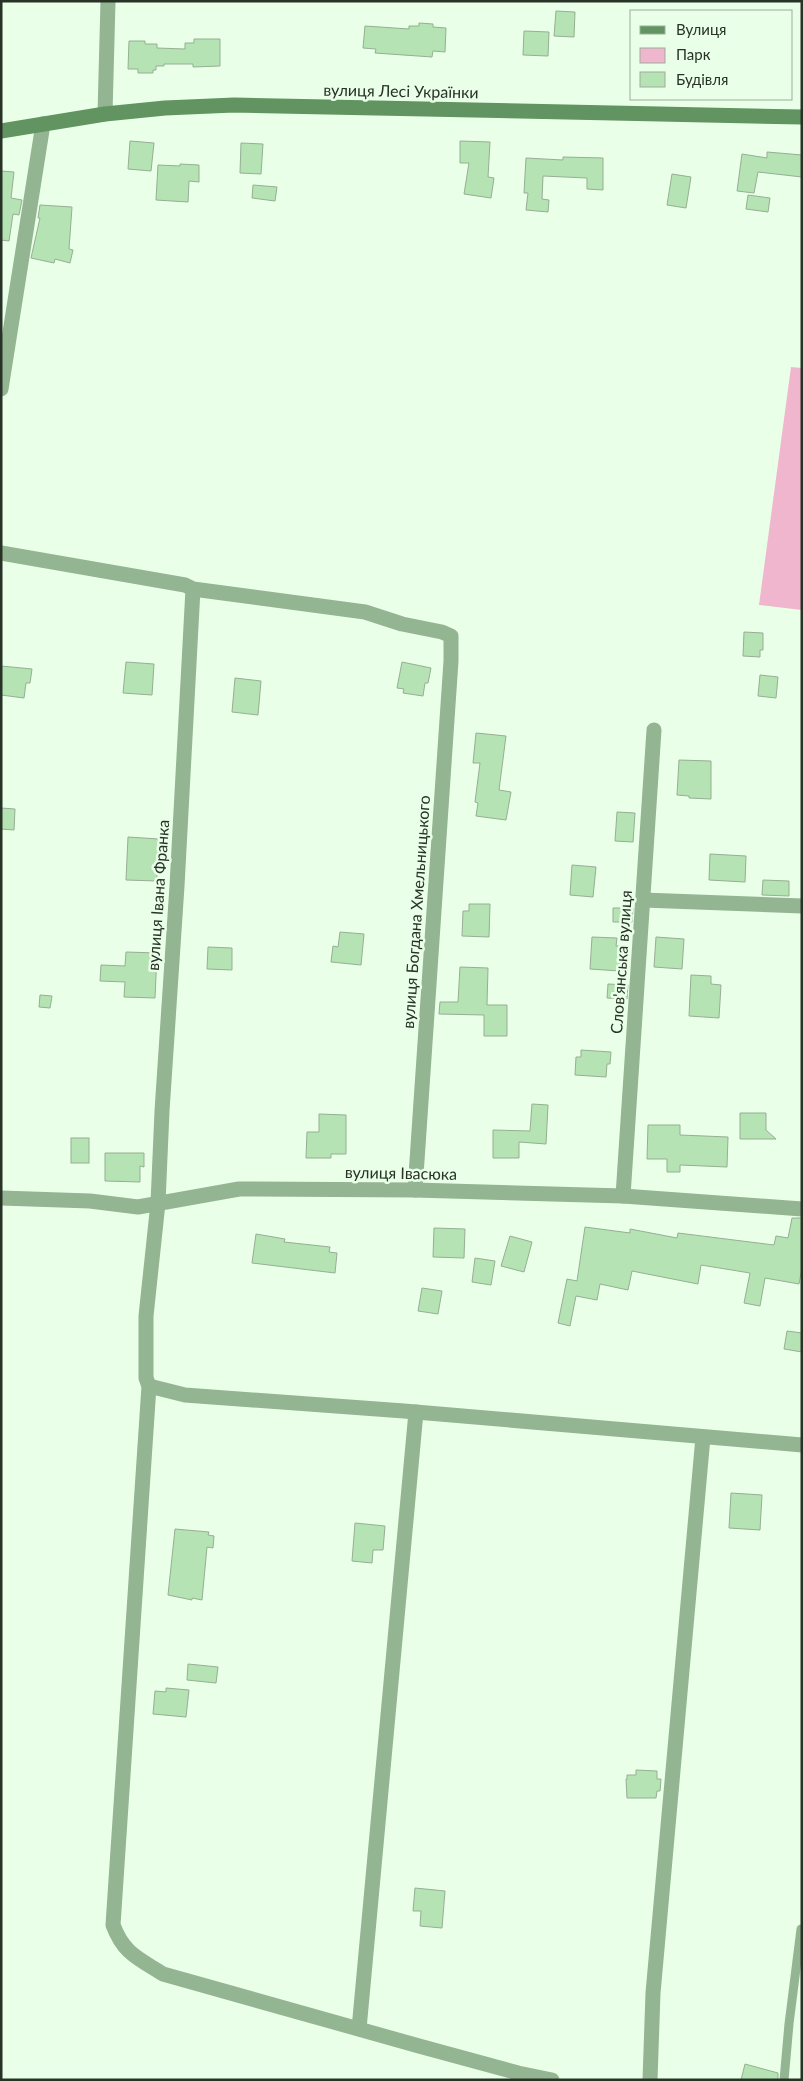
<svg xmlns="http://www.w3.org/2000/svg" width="803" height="2081" viewBox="0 0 803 2081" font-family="Lato,sans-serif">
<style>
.green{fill:#f0b6cd}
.building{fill:#b5e3b3;stroke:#96af94}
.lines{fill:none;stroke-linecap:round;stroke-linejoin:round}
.lane{stroke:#93b592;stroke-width:9}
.street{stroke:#93b592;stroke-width:15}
.secondary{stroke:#619460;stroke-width:15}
.labels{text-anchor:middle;stroke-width:5;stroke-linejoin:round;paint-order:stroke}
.street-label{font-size:16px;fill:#283227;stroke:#e9ffe8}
</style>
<rect width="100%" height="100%" fill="#e9ffe8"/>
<!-- green -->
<polygon class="green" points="791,367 802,368 802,610 759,605"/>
<!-- building -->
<g class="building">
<polygon points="556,11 575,12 574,37 554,36"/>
<polygon points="419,23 433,24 433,27 446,28 445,52 433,51 432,57 375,53 376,49 363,48 365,26 409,29 409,26 419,26"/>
<polygon points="524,31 549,32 548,56 523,55"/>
<polygon points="194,39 220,39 220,66 193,67 193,64 164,64 164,66 156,66 156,70 153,70 153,73 138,73 138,69 128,69 129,41 145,41 145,44 157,44 157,48 185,49 185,43 194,43"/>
<polygon points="130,141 154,143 151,171 128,169"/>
<polygon points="460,141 490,142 488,177 494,178 491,198 464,194 469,163 460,163"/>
<polygon points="241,143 263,144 261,174 240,173"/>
<polygon points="767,152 802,155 802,177 758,172 754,193 737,191 742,154 767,158"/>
<polygon points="563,157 603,158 603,190 587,189 587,178 543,176 542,199 549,200 548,212 526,210 528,193 524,193 526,158 563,160"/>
<polygon points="180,164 199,165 199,182 189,181 188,202 156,200 158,165 180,166"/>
<polygon points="1,171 14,172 11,198 22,200 19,215 13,214 9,241 1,240"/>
<polygon points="672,174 691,177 686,208 667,205"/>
<polygon points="253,185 277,187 275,201 252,198"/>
<polygon points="748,195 770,198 768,212 746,209"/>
<polygon points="40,205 72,207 69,249 73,250 70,263 55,259 54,263 31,258 40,218 38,218"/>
<polygon points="744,632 763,633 763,650 760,650 760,657 743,656"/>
<polygon points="126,662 154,664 152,695 123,693"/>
<polygon points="402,662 431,668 428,683 425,683 423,696 403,693 404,689 397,688"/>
<polygon points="1,666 32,669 30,683 26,683 24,698 1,695"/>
<polygon points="760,675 778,677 776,698 758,696"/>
<polygon points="235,678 261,681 258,715 232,712"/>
<polygon points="476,733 506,736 499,790 511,792 506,820 476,816 478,803 475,802 480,763 473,763"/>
<polygon points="679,760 711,761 711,799 689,798 689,796 677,795"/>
<polygon points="1,808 15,809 14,830 1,829"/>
<polygon points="617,812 635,813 633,842 615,841"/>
<polygon points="128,837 159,839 158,853 166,853 165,870 157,870 157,881 126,880"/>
<polygon points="710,854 746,856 745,882 709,880"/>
<polygon points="572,865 596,867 593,897 570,895"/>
<polygon points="763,880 789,881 789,896 762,895"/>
<polygon points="469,904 490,904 489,937 462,936 463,911 469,911"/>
<polygon points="613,908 633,908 632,922 613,922"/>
<polygon points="340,932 364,934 361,965 331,962 333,946 338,947"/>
<polygon points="592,937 617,938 616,946 620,946 619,971 590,969"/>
<polygon points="656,937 684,939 682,969 654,967"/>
<polygon points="208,947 232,948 232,970 207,969"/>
<polygon points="126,952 157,953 155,998 124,997 125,982 100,981 101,965 125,966"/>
<polygon points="460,967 488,968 487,1005 507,1005 507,1036 484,1036 484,1015 439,1014 440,1002 458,1002"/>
<polygon points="691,975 711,976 711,984 721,985 719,1018 689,1016"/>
<polygon points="608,984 628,985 627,999 607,998"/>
<polygon points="40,995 52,996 50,1008 39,1007"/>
<polygon points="581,1050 611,1052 610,1064 607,1064 606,1077 575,1075 576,1057 581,1057"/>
<polygon points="532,1104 548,1105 546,1144 519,1142 519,1158 493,1158 493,1130 530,1131"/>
<polygon points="740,1113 766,1113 766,1130 776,1139 740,1139"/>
<polygon points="319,1114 346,1115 346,1154 331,1154 331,1158 306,1158 307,1132 319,1132"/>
<polygon points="648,1125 680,1125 680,1135 728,1137 727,1167 680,1165 680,1172 667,1172 667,1159 647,1159"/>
<rect x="71" y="1138" width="18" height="25"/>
<polygon points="105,1153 144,1153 144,1167 140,1166 140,1182 105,1181"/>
<polygon points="792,1218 802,1218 802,1268 799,1284 765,1278 760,1306 744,1303 750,1273 701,1265 698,1284 632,1271 628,1290 600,1284 597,1300 576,1296 570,1326 558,1323 567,1279 577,1281 585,1227 630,1233 630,1229 677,1238 678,1233 774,1245 776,1236 788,1238"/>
<polygon points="434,1228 465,1229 464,1258 433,1257"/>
<polygon points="256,1234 285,1239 284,1242 330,1247 329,1252 337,1253 335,1273 252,1263"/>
<polygon points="510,1236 532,1242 524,1272 501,1266"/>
<polygon points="475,1258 495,1261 491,1285 472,1282"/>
<polygon points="422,1288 442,1291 438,1314 418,1311"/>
<polygon points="787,1331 802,1333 802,1352 784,1349"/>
<polygon points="731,1493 762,1495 760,1530 729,1528"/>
<polygon points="355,1523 385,1526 383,1550 373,1550 372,1563 352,1561"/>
<polygon points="175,1529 209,1532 208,1535 214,1536 213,1548 207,1547 202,1600 192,1598 192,1600 168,1595"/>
<polygon points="188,1664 218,1667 216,1683 187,1680"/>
<polygon points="166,1688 189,1690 186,1717 153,1714 155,1691 166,1692"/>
<polygon points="636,1770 657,1771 657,1779 661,1779 660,1791 657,1791 656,1798 627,1798 626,1779 627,1779 627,1775 636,1775"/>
<polygon points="415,1888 445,1891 442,1928 420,1926 421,1911 413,1911"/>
<polygon points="745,2064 778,2073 778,2080 741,2080"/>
</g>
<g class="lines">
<!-- lane -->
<polyline class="lane" points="784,2080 789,2024 801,1929"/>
<!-- street -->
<g class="street">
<polyline points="105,114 108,1"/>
<polyline points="1,389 43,124"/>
<polyline points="1,553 185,585 193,589 365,612 402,624 442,632 451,636 451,661 415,1190"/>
<path d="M193,589L177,886L162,1111L158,1203L146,1316V1378L149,1386L113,1925C124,1954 138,1958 163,1974L419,2046L518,2073L552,2080"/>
<polyline points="643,900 802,906"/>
<polyline points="623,1196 654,730"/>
<polyline points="1,1198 90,1201 138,1207 239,1189 415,1190 623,1196 802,1209"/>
<polyline points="149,1386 185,1395 404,1411 802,1445"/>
<polyline points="359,2029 416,1412"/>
<polyline points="650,2080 653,1993 703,1437"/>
</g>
<!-- secondary -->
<polyline class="secondary" points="1,131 105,114 165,108 234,105 802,117"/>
</g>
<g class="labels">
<!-- street labels -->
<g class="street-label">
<text transform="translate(401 91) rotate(1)" y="6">вулиця Лесі Українки</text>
<text transform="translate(158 895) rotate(-86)" y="6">вулиця Івана Франка</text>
<text transform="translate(416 912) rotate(-86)" y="6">вулиця Богдана Хмельницького</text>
<text transform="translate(621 962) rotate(-86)" y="6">Слов'янська вулиця</text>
<text transform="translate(401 1173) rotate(1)" y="6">вулиця Івасюка</text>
</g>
</g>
<!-- border -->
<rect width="803" height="2081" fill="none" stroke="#283227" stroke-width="5"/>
<!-- legend -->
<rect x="630" y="10" width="162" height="90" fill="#e9ffe8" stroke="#9cad9b"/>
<rect x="640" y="26" width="25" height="8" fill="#619460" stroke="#9cad9b"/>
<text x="676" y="35" font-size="15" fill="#283227">Вулиця</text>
<rect x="640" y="48" width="25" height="15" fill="#f0b6cd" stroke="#9cad9b"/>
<text x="676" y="60" font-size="15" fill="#283227">Парк</text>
<rect x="640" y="72" width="25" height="15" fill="#b5e3b3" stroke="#9cad9b"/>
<text x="676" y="85" font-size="15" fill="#283227">Будівля</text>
</svg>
